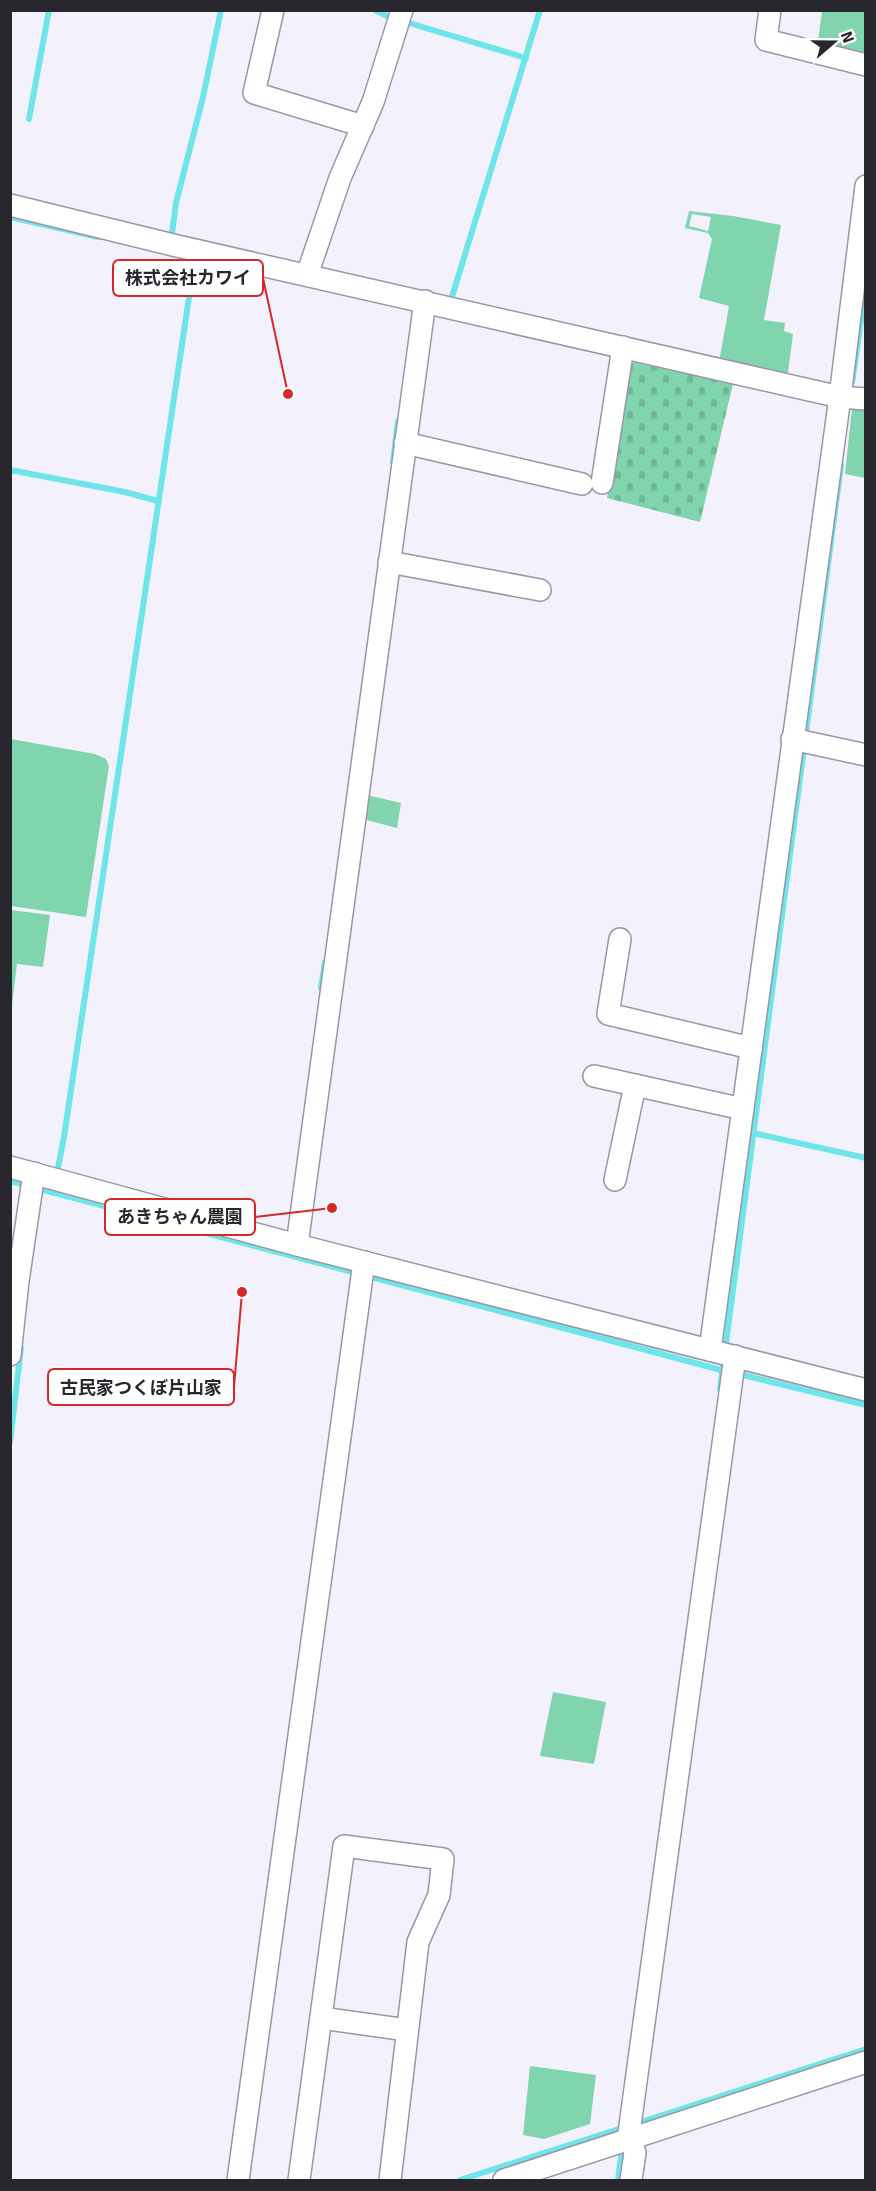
<svg xmlns="http://www.w3.org/2000/svg" width="876" height="2191" viewBox="0 0 876 2191" font-family="Signika,'Noto Sans JP',sans-serif">
<style>
.green{fill:#80d5af;fill-rule:evenodd}
.cemetery{fill:url(#cemetery-stones)}
.lines{fill:none;stroke-linecap:round;stroke-linejoin:round}
.stream{stroke:#6de5e9;stroke-width:6}
.street-casing{stroke:#9996a7;stroke-width:24}
.street{stroke:#fff;stroke-width:21}
.leader{fill:none;stroke:#d62828;stroke-width:2}
.callout-dot{fill:#d62828;stroke:#fff;stroke-width:2}
.callout{fill:#fff;stroke:#d62828;stroke-width:2}
.callout-label{font-size:18px;text-anchor:middle;font-weight:bold;fill:#28272d}
</style>
<defs>
<pattern id="cemetery-stones" width="16" height="16" patternUnits="userSpaceOnUse" patternTransform="scale(1.5)"><rect width="16" height="16" fill="#80d5af"/><path d="M2 7V4a2 2 0 0 1 4 0v3zM10 15v-3a2 2 0 0 1 4 0v3z" fill="#6fb797"/></pattern>
</defs>
<rect width="100%" height="100%" fill="#f3f2fc"/>
<!-- green -->
<g class="green">
<polygon points="822,11 865,11 865,59 817,48"/>
<path d="M689,211L733,216L781,225L764,320L785,323L784,331L793,334L787,380L719,362L729,306L699,298L712,239L708,233L685,228ZM692,214L711,217L708,231L689,226Z"/>
<polygon points="865,404 865,478 845,474 852,408"/>
<polygon points="11,739 95,754 106,759 109,766 86,917 11,906"/>
<polygon points="363,794 401,803 397,828 359,818"/>
<polygon points="11,910 50,915 43,967 17,964 11,1014"/>
<polygon points="553,1692 606,1702 594,1764 540,1756"/>
<polygon points="530,2066 596,2075 590,2124 544,2139 523,2135"/>
</g>
<!-- cemetery -->
<polygon class="cemetery" points="627,361 733,384 700,522 607,498"/>
<g class="lines">
<!-- stream -->
<g class="stream">
<polyline points="375,10 389,17 526,58"/>
<polyline points="29,119 49,10"/>
<polyline points="10,217 98,237"/>
<polyline points="171,241 176,203 203,97 221,10"/>
<polyline points="451,300 540,10"/>
<polyline points="852,383 866,286"/>
<polyline points="393,462 398,421"/>
<polyline points="10,470 125,492 158,501"/>
<polyline points="321,988 325,962"/>
<polyline points="753,1133 866,1158"/>
<polyline points="10,1181 725,1371"/>
<polyline points="53,1193 64,1137 195,257"/>
<polyline points="735,1373 866,1405"/>
<polyline points="720,1389 841,465"/>
<polyline points="10,1442 21,1348"/>
<polyline points="635,2124 866,2049"/>
<polyline points="460,2180 625,2127"/>
<polyline points="618,2180 621,2156"/>
</g>
<defs>
<g id="street">
<polyline points="273,10 254,93 363,126"/>
<polyline points="770,10 766,40 866,65"/>
<polyline points="10,205 173,245 840,397 866,399"/>
<polyline points="307,275 340,178 373,102 402,10"/>
<polyline points="405,443 582,484"/>
<polyline points="602,483 623,347"/>
<polyline points="389,562 540,590"/>
<polyline points="792,739 866,755"/>
<polyline points="620,939 608,1014 751,1048"/>
<polyline points="594,1076 743,1109"/>
<polyline points="10,1167 297,1245 866,1390"/>
<polyline points="615,1180 635,1085"/>
<polyline points="297,1245 425,301"/>
<polyline points="710,1350 840,397 866,186"/>
<polyline points="10,1355 18,1281 34,1173"/>
<polyline points="321,2018 407,2030"/>
<polyline points="238,2180 364,1262"/>
<polyline points="299,2180 344,1846 443,1859 439,1895 418,1942 390,2180"/>
<polyline points="504,2180 866,2062"/>
<polyline points="631,2180 635,2153 629,2133 735,1356"/>
</g>
</defs>
<!-- street casing -->
<use href="#street" class="street-casing"/>
<!-- street -->
<use href="#street" class="street"/>
</g>
<!-- callouts -->
<path class="leader" d="M288 394L263 278M332 1208L255 1217M242 1292L234 1387"/>
<g class="callout-dot">
<circle cx="288" cy="394" r="6"/>
<circle cx="332" cy="1208" r="6"/>
<circle cx="242" cy="1292" r="6"/>
</g>
<g class="callout">
<rect x="113" y="260" width="150" height="36" rx="6"/>
<rect x="105" y="1199" width="150" height="36" rx="6"/>
<rect x="48" y="1369" width="186" height="36" rx="6"/>
</g>
<g class="callout-label">
<text x="188" y="284">株式会社カワイ</text>
<text x="180" y="1223">あきちゃん農園</text>
<text x="141" y="1394">古民家つくぼ片山家</text>
</g>
<!-- border -->
<rect width="876" height="2191" fill="none" stroke="#28272d" stroke-width="24"/>
<!-- north arrow -->
<g transform="translate(834 42) rotate(70)" stroke="#ffffff" stroke-width="4.5" paint-order="stroke">
<path d="M0-4.5L10 22L0 15L-10 22Z" fill="#28272d"/>
<text y="-9" font-size="16" font-weight="bold" text-anchor="middle" fill="#28272d">N</text>
</g>
</svg>
